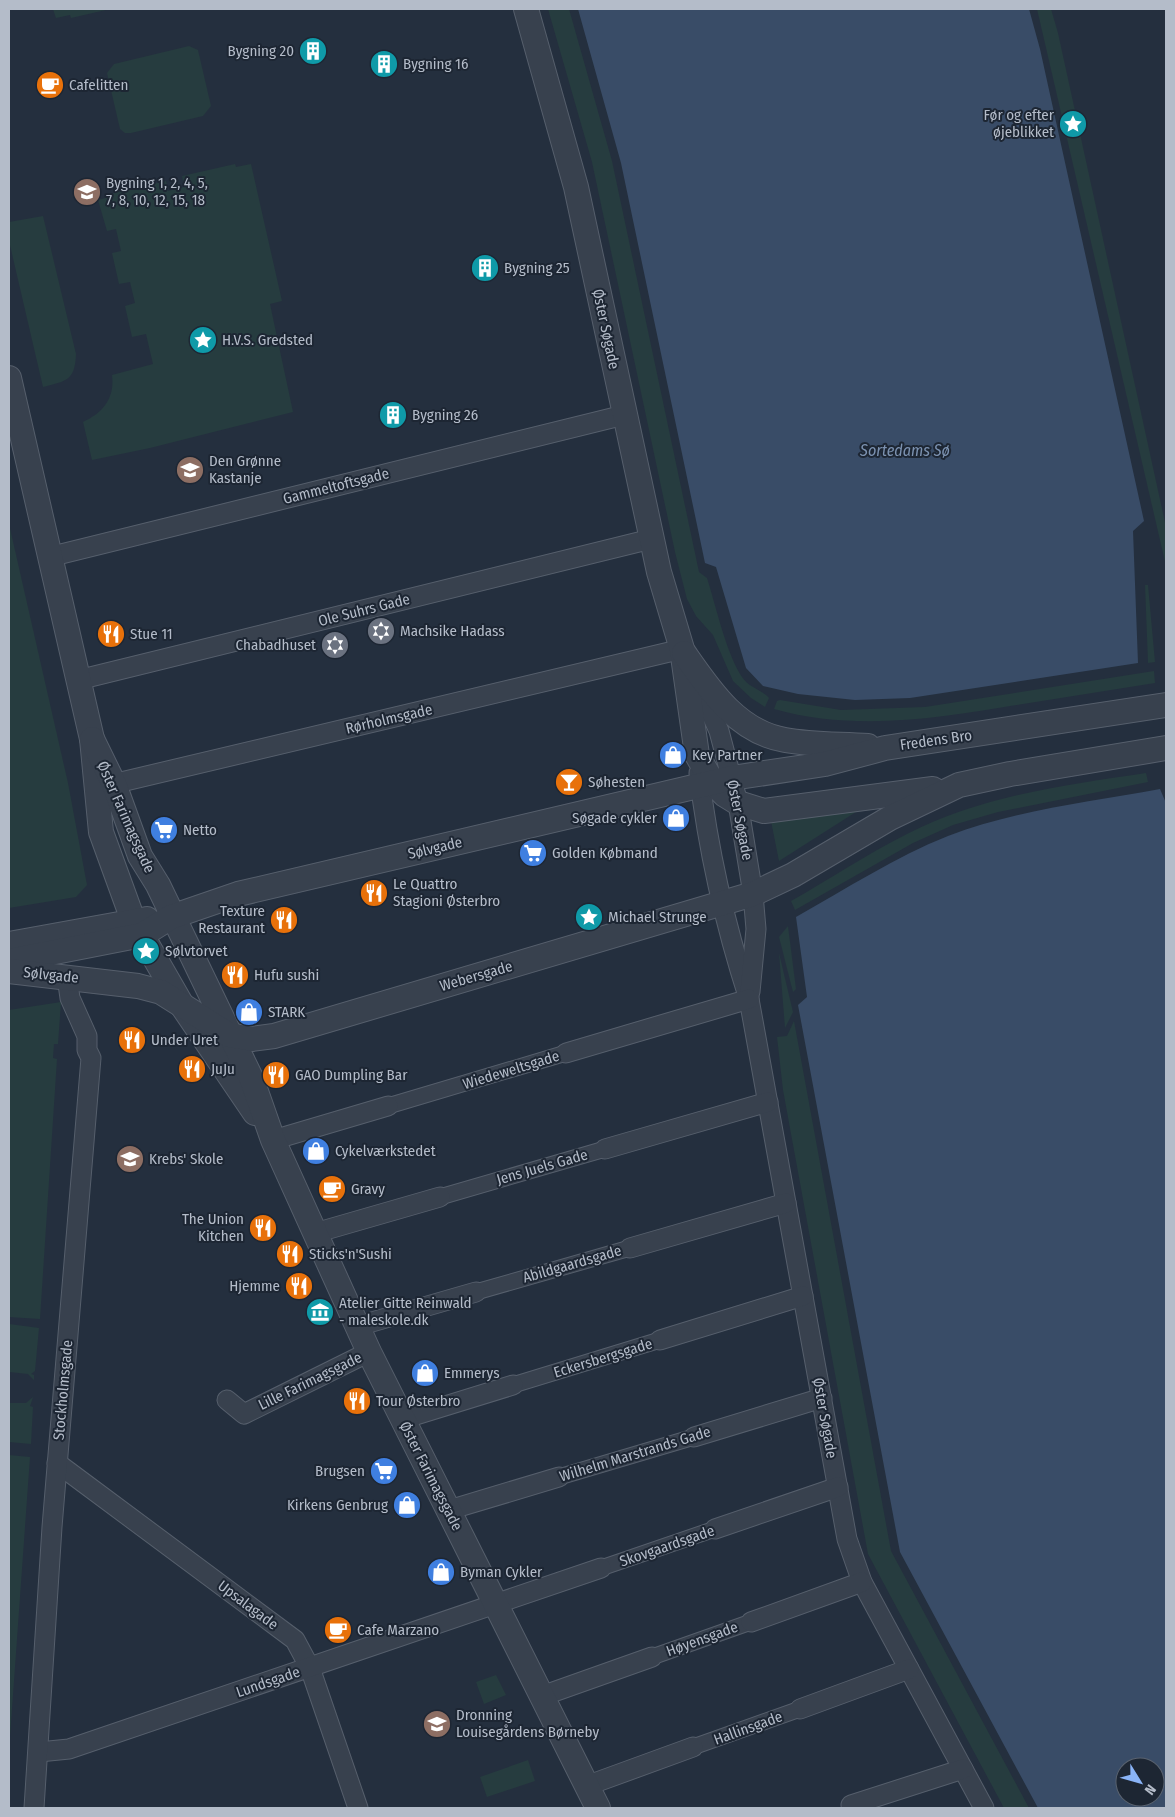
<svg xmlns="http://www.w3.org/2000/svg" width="1175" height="1817" viewBox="0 0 1175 1817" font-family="'Fira Sans Condensed',sans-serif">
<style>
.green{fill:#263c3f}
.water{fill:#394c67;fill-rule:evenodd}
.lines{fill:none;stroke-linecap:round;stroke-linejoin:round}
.pedestrian-casing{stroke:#565f6c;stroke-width:17}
.minor-casing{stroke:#565f6c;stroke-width:21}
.tertiary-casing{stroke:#565f6c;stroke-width:26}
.pedestrian{stroke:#38414e;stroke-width:15}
.minor{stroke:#38414e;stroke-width:19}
.tertiary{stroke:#38414e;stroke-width:24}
.labels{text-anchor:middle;stroke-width:4;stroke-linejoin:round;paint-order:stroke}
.poi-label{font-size:15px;fill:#b4bcc9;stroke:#1d2633;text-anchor:start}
.street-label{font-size:15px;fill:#b4bcc9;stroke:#1d2633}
.water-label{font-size:16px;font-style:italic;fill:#7c92b1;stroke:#1d2633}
</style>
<rect width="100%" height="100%" fill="#242f3e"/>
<!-- green -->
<g class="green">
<polygon points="53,9 110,9 71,18 70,15 56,18"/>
<path d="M548,9H569L612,161L699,572L707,578C716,606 726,653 742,677C749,688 761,689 769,698L765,707L751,698L733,681L713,635L696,616L687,599L675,552L592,162Z"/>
<polygon points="1037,9 1051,9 1058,33 1166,527 1166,566"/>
<polygon points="189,46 198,50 211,106 203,116 131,133 125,133 120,129 107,73 114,64"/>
<path d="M235,164L236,167L251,164L282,301L270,304L293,412L150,448L92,460L83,422C103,413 115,398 112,375L153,364L146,334L132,337L125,306L135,303L130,282L119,284L112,253L121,251L116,229L107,231L98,200L113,196V193L166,181L168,191L184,187L182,176Z"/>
<path d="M43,216L76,354C75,381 66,381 43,387L9,241V222Z"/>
<polygon points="9,524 68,783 87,885 76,897 9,908"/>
<polygon points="1145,585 1148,585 1155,662 1148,663"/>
<path d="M1154,671L1155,683C1111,690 1067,697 1023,704C941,718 855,732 774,709L777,701L780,700L841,710L925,707Z"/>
<path d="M1146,773L1148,782L998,812L953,825L913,843L795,910L791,901C830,879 867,854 907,834C981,796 1065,785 1146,773Z"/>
<polygon points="859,810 779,861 771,821"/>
<polygon points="788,926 796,989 793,992 779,937"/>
<polygon points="779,953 793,1012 785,1028"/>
<polygon points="61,1002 58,1044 54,1044 53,1058 57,1059 40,1319 9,1317 9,1010"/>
<polygon points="794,1021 891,1551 1029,1808 1004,1808 868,1554 783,1090 777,1037 787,1036"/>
<polygon points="9,1324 39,1328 35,1371 31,1374 34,1375 34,1380 28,1374 9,1372"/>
<polygon points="33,1397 30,1406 33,1407 31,1444 9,1442 9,1403 26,1403"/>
<polygon points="9,1455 30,1457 9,1751"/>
<polygon points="496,1675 506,1695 484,1704 476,1682"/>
<polygon points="528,1760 535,1781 487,1797 480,1777"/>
</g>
<!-- water -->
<g class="water">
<polygon points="578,9 1029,9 1040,49 1144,521 1133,531 1138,663 910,698 855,700 798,694 763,686 746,668 716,567 705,563 621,163"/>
<path d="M1160,789L1166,803V1808H1038L900,1552L798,1005L807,997L796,917C846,889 895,857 948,836C1015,810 1090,802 1160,789ZM1125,1767H1155V1797H1125Z"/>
</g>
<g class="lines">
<defs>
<g id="pedestrian">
<polyline points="388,1106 566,1053"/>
<polyline points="440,1197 605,1149"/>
<polyline points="476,1292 630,1248"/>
<polyline points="513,1385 660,1340"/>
<polyline points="559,1477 694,1437"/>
<polyline points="601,1568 715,1529"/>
<polyline points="652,1657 751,1622"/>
<polyline points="693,1747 800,1709"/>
</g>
<g id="minor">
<polyline points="49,557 624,415"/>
<polyline points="78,680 651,539"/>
<path d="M699,773C708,850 725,925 749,999L847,1539L862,1582L984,1808"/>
<polyline points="100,787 682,649 719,731 738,803 753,894 756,929 750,992"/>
<polyline points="566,1053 749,999"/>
<polyline points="273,1140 388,1106"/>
<polyline points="605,1149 768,1102"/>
<polyline points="315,1233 440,1197"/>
<polyline points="630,1248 786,1203"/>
<polyline points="358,1326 476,1292"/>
<polyline points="660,1340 803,1296"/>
<polyline points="227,1400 244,1414 369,1352"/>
<polyline points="403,1419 513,1385"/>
<polyline points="694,1437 822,1398"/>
<polyline points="57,1463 295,1640 310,1668 358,1808"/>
<polyline points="449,1510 559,1477"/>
<polyline points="715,1529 838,1487"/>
<polyline points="751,1622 862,1582"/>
<polyline points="542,1696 652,1657"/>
<polyline points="800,1709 909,1669"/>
<polyline points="39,1752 69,1749 601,1568"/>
<polyline points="586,1786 693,1747"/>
<polyline points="851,1805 963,1769"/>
<polyline points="34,1808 52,1527 91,1058 87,1050 87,1036 70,998 67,977"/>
</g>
<g id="tertiary">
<polyline points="526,9 576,187 659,572 682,649 697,755 713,783 725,795 738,803 764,811 933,789"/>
<polyline points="9,378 92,739 101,832 133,920 183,1007 255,1113"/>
<path d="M684,653C709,689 737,732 785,740C812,745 841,744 868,746"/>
<polyline points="92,739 114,784 140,856 158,885 252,1080 273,1140 369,1352 598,1808"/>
<polyline points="9,944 147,919"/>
<polyline points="9,961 142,935 171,917 238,894 732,778 825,764 885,748 1166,705"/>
<polyline points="9,971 138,986 161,992 229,1035 252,1039 274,1036 753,894 793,875 890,818 959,785 1010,774 1166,748"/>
</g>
</defs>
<!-- pedestrian casing -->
<use href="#pedestrian" class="pedestrian-casing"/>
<!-- minor casing -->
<use href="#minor" class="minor-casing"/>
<!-- tertiary casing -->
<use href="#tertiary" class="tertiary-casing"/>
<!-- pedestrian -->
<use href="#pedestrian" class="pedestrian"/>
<!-- minor -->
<use href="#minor" class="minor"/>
<!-- tertiary -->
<use href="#tertiary" class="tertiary"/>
</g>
<!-- icons -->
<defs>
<symbol id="building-disc" viewBox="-11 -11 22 22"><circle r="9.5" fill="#0f9aa8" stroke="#1d2633"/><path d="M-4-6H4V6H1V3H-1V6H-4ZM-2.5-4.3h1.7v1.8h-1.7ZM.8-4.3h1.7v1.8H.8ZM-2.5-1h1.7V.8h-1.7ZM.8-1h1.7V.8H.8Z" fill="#fff"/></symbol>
<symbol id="cafe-disc" viewBox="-11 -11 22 22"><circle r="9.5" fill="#e8710a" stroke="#1d2633"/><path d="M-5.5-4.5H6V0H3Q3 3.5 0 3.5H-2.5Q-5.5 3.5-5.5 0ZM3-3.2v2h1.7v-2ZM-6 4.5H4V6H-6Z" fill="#fff"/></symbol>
<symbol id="sight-disc" viewBox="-11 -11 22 22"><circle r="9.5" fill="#0f9aa8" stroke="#1d2633"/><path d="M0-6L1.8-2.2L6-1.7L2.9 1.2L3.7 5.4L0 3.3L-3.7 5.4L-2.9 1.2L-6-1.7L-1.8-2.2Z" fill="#fff"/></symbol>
<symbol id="university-disc" viewBox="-11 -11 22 22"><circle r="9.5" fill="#8d6e63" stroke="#1d2633"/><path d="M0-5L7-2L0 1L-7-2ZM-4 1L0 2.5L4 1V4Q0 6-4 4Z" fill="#fff"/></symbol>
<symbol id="school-disc" viewBox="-11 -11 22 22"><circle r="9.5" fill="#8d6e63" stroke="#1d2633"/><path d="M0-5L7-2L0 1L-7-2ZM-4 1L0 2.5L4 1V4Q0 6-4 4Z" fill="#fff"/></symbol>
<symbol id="synagogue-disc" viewBox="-11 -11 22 22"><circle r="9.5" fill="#6b7280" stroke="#1d2633"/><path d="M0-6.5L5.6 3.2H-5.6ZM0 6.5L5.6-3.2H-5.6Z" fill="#fff"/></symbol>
<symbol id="restaurant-disc" viewBox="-11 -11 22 22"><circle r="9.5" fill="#e8710a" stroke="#1d2633"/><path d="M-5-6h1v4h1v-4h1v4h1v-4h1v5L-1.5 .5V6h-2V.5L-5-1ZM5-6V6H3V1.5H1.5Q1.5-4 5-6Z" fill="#fff"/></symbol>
<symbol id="shop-disc" viewBox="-11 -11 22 22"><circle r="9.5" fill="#3f7fe0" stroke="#1d2633"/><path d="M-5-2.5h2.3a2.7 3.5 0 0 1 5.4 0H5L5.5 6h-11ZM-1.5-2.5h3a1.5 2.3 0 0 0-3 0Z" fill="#fff"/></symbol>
<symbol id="bar-disc" viewBox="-11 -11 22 22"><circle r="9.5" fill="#e8710a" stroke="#1d2633"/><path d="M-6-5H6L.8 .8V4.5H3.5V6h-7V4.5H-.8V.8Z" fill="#fff"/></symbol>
<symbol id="supermarket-disc" viewBox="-11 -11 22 22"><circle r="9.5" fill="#3f7fe0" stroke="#1d2633"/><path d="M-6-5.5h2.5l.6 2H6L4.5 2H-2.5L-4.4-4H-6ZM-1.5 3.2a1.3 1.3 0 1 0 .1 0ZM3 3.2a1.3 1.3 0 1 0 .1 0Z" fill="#fff"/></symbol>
<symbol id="museum-disc" viewBox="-11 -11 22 22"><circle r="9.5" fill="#0f9aa8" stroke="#1d2633"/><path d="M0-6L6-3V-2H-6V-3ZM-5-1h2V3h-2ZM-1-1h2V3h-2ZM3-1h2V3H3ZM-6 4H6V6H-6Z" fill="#fff"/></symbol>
</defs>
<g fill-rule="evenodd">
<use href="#building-disc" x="297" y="35" width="32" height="32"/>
<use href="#building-disc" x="368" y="48" width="32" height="32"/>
<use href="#cafe-disc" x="34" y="69" width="32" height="32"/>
<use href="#sight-disc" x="1057" y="108" width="32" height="32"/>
<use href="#university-disc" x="71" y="176" width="32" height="32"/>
<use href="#building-disc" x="469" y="252" width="32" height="32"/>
<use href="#sight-disc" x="187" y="324" width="32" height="32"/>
<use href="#building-disc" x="377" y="399" width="32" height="32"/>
<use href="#school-disc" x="174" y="454" width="32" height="32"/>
<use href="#synagogue-disc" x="365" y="615" width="32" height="32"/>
<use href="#restaurant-disc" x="95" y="618" width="32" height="32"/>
<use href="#synagogue-disc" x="319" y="629" width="32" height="32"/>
<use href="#shop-disc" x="657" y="739" width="32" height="32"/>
<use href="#bar-disc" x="553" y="766" width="32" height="32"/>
<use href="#shop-disc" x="660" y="802" width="32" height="32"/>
<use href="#supermarket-disc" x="148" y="814" width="32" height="32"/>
<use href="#supermarket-disc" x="517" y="837" width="32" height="32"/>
<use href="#restaurant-disc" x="358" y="877" width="32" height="32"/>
<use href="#sight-disc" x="573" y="901" width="32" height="32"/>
<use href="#restaurant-disc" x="268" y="904" width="32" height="32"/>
<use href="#sight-disc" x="130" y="935" width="32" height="32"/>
<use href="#restaurant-disc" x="219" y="959" width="32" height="32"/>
<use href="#shop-disc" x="233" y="996" width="32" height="32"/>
<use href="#restaurant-disc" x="116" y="1024" width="32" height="32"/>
<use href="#restaurant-disc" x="176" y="1053" width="32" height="32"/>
<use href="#restaurant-disc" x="260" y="1059" width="32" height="32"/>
<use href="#shop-disc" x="300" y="1135" width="32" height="32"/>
<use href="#school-disc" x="114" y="1143" width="32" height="32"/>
<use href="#cafe-disc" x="316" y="1173" width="32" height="32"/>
<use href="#restaurant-disc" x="247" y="1212" width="32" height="32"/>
<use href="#restaurant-disc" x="274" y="1238" width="32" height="32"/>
<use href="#restaurant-disc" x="283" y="1270" width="32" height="32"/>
<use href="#museum-disc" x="304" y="1296" width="32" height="32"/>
<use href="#shop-disc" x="409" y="1357" width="32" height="32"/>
<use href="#restaurant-disc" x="341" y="1385" width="32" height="32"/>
<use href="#supermarket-disc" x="368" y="1455" width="32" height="32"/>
<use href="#shop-disc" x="391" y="1489" width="32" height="32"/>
<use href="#shop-disc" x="425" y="1556" width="32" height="32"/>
<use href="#cafe-disc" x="322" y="1614" width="32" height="32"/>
<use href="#school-disc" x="421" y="1708" width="32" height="32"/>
</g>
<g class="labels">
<!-- poi labels -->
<g class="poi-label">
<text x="294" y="56" text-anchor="end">Bygning 20</text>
<text x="403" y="69">Bygning 16</text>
<text x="69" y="90">Cafelitten</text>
<text x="1054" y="120" text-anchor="end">Før og efter<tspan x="1054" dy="17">øjeblikket</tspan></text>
<text x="106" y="188">Bygning 1, 2, 4, 5,<tspan x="106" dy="17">7, 8, 10, 12, 15, 18</tspan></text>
<text x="504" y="273">Bygning 25</text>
<text x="222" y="345">H.V.S. Gredsted</text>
<text x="412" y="420">Bygning 26</text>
<text x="209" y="466">Den Grønne<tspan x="209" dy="17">Kastanje</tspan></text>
<text x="400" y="636">Machsike Hadass</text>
<text x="130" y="639">Stue 11</text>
<text x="316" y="650" text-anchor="end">Chabadhuset</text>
<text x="692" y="760">Key Partner</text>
<text x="588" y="787">Søhesten</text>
<text x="657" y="823" text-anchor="end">Søgade cykler</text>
<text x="183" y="835">Netto</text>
<text x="552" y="858">Golden Købmand</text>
<text x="393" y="889">Le Quattro<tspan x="393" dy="17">Stagioni Østerbro</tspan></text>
<text x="265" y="916" text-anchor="end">Texture<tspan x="265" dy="17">Restaurant</tspan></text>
<text x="608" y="922">Michael Strunge</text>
<text x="165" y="956">Sølvtorvet</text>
<text x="254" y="980">Hufu sushi</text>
<text x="268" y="1017">STARK</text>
<text x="151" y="1045">Under Uret</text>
<text x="211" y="1074">JuJu</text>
<text x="295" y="1080">GAO Dumpling Bar</text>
<text x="335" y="1156">Cykelværkstedet</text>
<text x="149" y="1164">Krebs' Skole</text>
<text x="351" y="1194">Gravy</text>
<text x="244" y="1224" text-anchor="end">The Union<tspan x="244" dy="17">Kitchen</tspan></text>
<text x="309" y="1259">Sticks'n'Sushi</text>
<text x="280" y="1291" text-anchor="end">Hjemme</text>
<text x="339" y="1308">Atelier Gitte Reinwald<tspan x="339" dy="17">- maleskole.dk</tspan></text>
<text x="444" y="1378">Emmerys</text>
<text x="376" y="1406">Tour Østerbro</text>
<text x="365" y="1476" text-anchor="end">Brugsen</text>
<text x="388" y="1510" text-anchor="end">Kirkens Genbrug</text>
<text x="460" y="1577">Byman Cykler</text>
<text x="357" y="1635">Cafe Marzano</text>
<text x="456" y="1720">Dronning<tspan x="456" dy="17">Louisegårdens Børneby</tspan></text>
</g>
<!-- street labels -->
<g class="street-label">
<text transform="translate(606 329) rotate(78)" y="5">Øster Søgade</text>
<text transform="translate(336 486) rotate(-14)" y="5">Gammeltoftsgade</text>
<text transform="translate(364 610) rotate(-14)" y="5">Ole Suhrs Gade</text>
<text transform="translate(389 719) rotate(-13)" y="5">Rørholmsgade</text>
<text transform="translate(936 740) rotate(-8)" y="5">Fredens Bro</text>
<text transform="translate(126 817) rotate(66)" y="5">Øster Farimagsgade</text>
<text transform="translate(740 820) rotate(79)" y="5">Øster Søgade</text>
<text transform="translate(435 848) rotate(-13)" y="5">Sølvgade</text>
<text transform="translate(51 975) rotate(6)" y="5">Sølvgade</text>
<text transform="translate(476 976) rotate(-16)" y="5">Webersgade</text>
<text transform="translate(511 1070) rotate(-17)" y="5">Wiedeweltsgade</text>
<text transform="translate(542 1167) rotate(-16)" y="5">Jens Juels Gade</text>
<text transform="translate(572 1264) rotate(-16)" y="5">Abildgaardsgade</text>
<text transform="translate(603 1358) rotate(-17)" y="5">Eckersbergsgade</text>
<text transform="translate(310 1381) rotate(-26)" y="5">Lille Farimagsgade</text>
<text transform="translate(63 1390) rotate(-85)" y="5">Stockholmsgade</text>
<text transform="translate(825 1418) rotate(80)" y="5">Øster Søgade</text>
<text transform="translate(635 1454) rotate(-17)" y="5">Wilhelm Marstrands Gade</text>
<text transform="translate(431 1476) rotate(63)" y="5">Øster Farimagsgade</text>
<text transform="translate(667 1546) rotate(-19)" y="5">Skovgaardsgade</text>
<text transform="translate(248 1605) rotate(37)" y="5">Upsalagade</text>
<text transform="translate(702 1639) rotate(-20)" y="5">Høyensgade</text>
<text transform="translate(268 1682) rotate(-19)" y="5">Lundsgade</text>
<text transform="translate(748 1728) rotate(-20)" y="5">Hallinsgade</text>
</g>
<!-- water labels -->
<g class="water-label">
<text x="905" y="456">Sortedams Sø</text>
</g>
</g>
<!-- border -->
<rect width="1175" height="1817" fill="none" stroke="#b4bcc9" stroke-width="20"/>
<!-- north arrow -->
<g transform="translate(1140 1782) rotate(127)"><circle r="24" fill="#1d2633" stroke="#59626f"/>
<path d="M0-4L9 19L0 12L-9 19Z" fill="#8ab4f8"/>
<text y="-8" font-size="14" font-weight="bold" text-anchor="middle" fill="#b4bcc9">N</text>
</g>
</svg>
